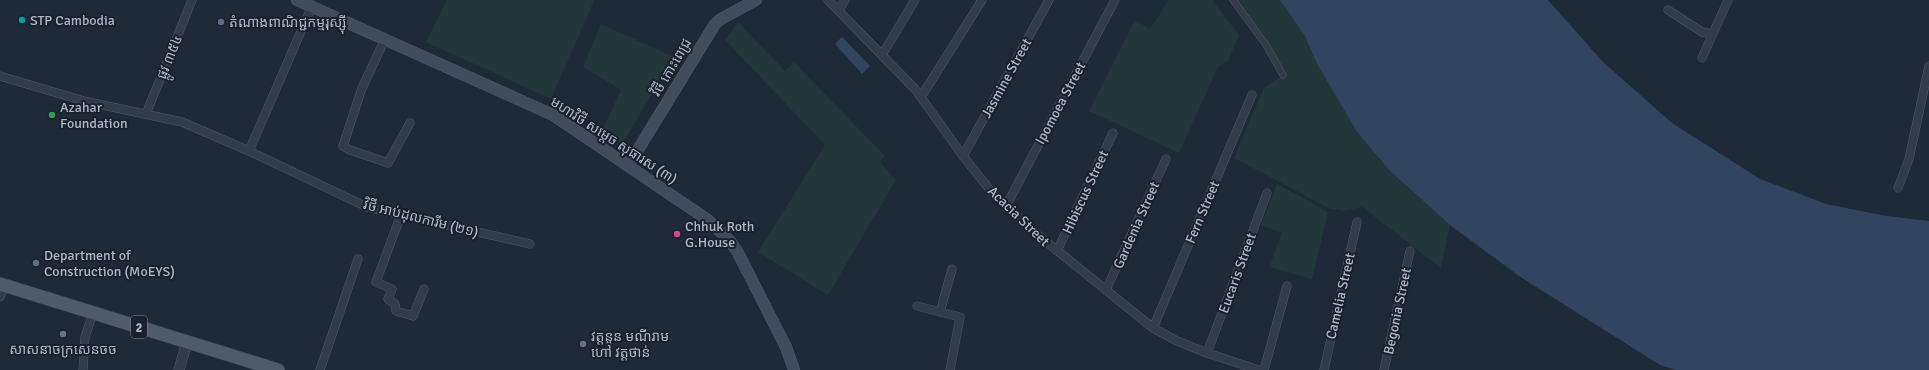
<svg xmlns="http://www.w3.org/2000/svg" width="1929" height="370" viewBox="0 0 1929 370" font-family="Signika,'Noto Sans Khmer',sans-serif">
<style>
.green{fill:#213739}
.water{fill:#314560}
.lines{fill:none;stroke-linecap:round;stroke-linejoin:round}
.pedestrian-casing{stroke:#505a66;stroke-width:7}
.minor-casing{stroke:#505a66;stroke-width:9}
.tertiary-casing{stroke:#505a66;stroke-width:11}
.secondary-casing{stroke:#505a66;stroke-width:12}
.primary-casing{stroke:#3c4552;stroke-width:14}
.pedestrian{stroke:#323c48;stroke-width:6}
.minor{stroke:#323c48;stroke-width:8}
.tertiary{stroke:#323c48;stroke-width:10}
.secondary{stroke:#404b5c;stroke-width:11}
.primary{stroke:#505b69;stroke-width:13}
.culture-dot{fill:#0f9aa8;stroke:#18212d;stroke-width:1.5}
.service-dot{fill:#5c6f8a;stroke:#18212d;stroke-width:1.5}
.leisure-dot{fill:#2e9e5b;stroke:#18212d;stroke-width:1.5}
.hotel-dot{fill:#d1479c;stroke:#18212d;stroke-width:1.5}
.worship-dot{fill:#6b7280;stroke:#18212d;stroke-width:1.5}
.labels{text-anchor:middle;stroke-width:4;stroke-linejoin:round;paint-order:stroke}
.shield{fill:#18212d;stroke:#808a97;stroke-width:1}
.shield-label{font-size:13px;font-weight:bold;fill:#adb7c5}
.poi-label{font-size:14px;fill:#adb7c5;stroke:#18212d;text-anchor:start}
.street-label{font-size:14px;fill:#adb7c5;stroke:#18212d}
</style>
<rect width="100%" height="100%" fill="#1f2a38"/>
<!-- green -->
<g class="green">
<polygon points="447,0 592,0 594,1 551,99 426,42"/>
<polygon points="1169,0 1212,0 1239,35 1228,61 1218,67 1179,153 1089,111 1135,20 1150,29"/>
<polygon points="1233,0 1280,0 1305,36 1317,64 1357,132 1390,171 1450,225 1441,268 1362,207 1343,211 1329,208 1234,158 1264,88 1283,75"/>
<polygon points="738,22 785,71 794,62 885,156 880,162 896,180 828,295 758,252 825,145 725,40"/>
<polygon points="601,24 674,57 622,144 602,131 621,90 583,67"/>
<polygon points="1277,184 1328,212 1312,279 1269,267 1282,233 1261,225"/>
</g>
<!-- water -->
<g class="water">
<polygon points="1280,0 1548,0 1603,62 1672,123 1760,179 1826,204 1886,216 1929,221 1929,370 1676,370 1660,365 1519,276 1450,225 1390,171 1357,132 1317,64 1305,36"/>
<polygon points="842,37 870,66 862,74 835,44"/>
</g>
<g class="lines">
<defs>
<polyline id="pedestrian" points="1233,0 1266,45 1283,75"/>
<g id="minor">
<polyline points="828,0 915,89 963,156 990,190 1033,231 1153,328 1177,341 1207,353 1259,370"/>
<polyline points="839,10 845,0"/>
<polyline points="1668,10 1702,32 1712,34"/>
<polyline points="385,39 362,88 343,146 350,150 388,163 410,123"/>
<polyline points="882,55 915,0"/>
<polyline points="1702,58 1728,0"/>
<polyline points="0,76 84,101 182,122 249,151 312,6"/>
<polyline points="921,97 982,0"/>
<polyline points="146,114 192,0"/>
<polyline points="249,151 367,207 530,244"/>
<polyline points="963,156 1049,0"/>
<polyline points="1898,188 1909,159 1929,66"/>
<polyline points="1006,206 1115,0"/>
<polyline points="401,215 376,282 392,289 388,299 395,304 396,311 413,316 424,289"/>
<polyline points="1057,251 1113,133"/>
<polyline points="1106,290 1166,159"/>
<polyline points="0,297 4,285"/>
<polyline points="917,306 960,317 950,370"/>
<polyline points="940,312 952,269"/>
<polyline points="1153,328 1252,95"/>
<polyline points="1207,353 1267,193"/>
<polyline points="83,370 85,337 93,313"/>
<polyline points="320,370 358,259"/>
<polyline points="1264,370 1287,286"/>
<polyline points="1324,370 1357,222"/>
<polyline points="1384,370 1410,251"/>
</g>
<polyline id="tertiary" points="179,370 187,342"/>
<g id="secondary">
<polyline points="297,0 553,115 708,220 730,241 737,251 786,347 794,370"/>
<polyline points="628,166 715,24 721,19 756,0"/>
</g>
<polyline id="primary" points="0,284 278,370"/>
</defs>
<!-- pedestrian casing -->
<use href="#pedestrian" class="pedestrian-casing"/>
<!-- minor casing -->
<use href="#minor" class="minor-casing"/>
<!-- tertiary casing -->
<use href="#tertiary" class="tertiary-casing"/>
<!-- secondary casing -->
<use href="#secondary" class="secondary-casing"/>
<!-- primary casing -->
<use href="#primary" class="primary-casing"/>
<!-- pedestrian -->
<use href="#pedestrian" class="pedestrian"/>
<!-- minor -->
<use href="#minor" class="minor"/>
<!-- tertiary -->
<use href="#tertiary" class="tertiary"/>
<!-- secondary -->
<use href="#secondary" class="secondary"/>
<!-- primary -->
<use href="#primary" class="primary"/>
</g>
<!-- markers -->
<circle class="culture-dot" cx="22" cy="20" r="4"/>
<g class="service-dot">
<circle cx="221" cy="22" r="4"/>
<circle cx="36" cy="263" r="4"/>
</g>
<circle class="leisure-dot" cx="52" cy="115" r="4"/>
<circle class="hotel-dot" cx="677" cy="234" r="4"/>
<g class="worship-dot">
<circle cx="63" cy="334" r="4"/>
<circle cx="583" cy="344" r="4"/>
</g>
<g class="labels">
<!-- shield labels -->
<rect class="shield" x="131" y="316" width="16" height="22" rx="3"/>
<g class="shield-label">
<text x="139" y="332">2</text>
</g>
<!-- poi labels -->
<g class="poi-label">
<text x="30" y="25">STP Cambodia</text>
<text x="229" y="27">តំណាងពាណិជ្ជកម្មរុស្ស៊ី</text>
<text x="60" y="112">Azahar<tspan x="60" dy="16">Foundation</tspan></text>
<text x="685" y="231">Chhuk Roth<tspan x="685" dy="16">G.House</tspan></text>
<text x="44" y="260">Department of<tspan x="44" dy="16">Construction (MoEYS)</tspan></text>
<text x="591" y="341">វត្តនួន មណីរាម<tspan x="591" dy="16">ហៅ វត្តថាន់</tspan></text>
<text x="63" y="354" text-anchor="middle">សាសនាចក្រសេនចច</text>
</g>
<!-- street labels -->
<g class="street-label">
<text transform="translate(169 57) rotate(-68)" y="5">ផ្លូវ ៣៥៤</text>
<text transform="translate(671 67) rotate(-59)" y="5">វិថី កោះពេជ្រ</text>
<text transform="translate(1006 78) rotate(-61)" y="5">Jasmine Street</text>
<text transform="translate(1060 103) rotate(-62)" y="5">Ipomoea Street</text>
<text transform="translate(614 140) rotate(33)" y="5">មហាវិថី សម្តេច សុធារស (៣)</text>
<text transform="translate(1085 192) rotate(-65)" y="5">Hibiscus Street</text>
<text transform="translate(1202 212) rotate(-67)" y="5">Fern Street</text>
<text transform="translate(1019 216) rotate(44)" y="5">Acacia Street</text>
<text transform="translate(421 218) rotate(14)" y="5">វិថី អាប់ដុលការីម (២១)</text>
<text transform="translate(1136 225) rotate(-66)" y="5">Gardenia Street</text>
<text transform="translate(1237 273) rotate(-70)" y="5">Eucaris Street</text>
<text transform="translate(1340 296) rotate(-77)" y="5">Camelia Street</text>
<text transform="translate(1397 311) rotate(-78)" y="5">Begonia Street</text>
</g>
</g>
</svg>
